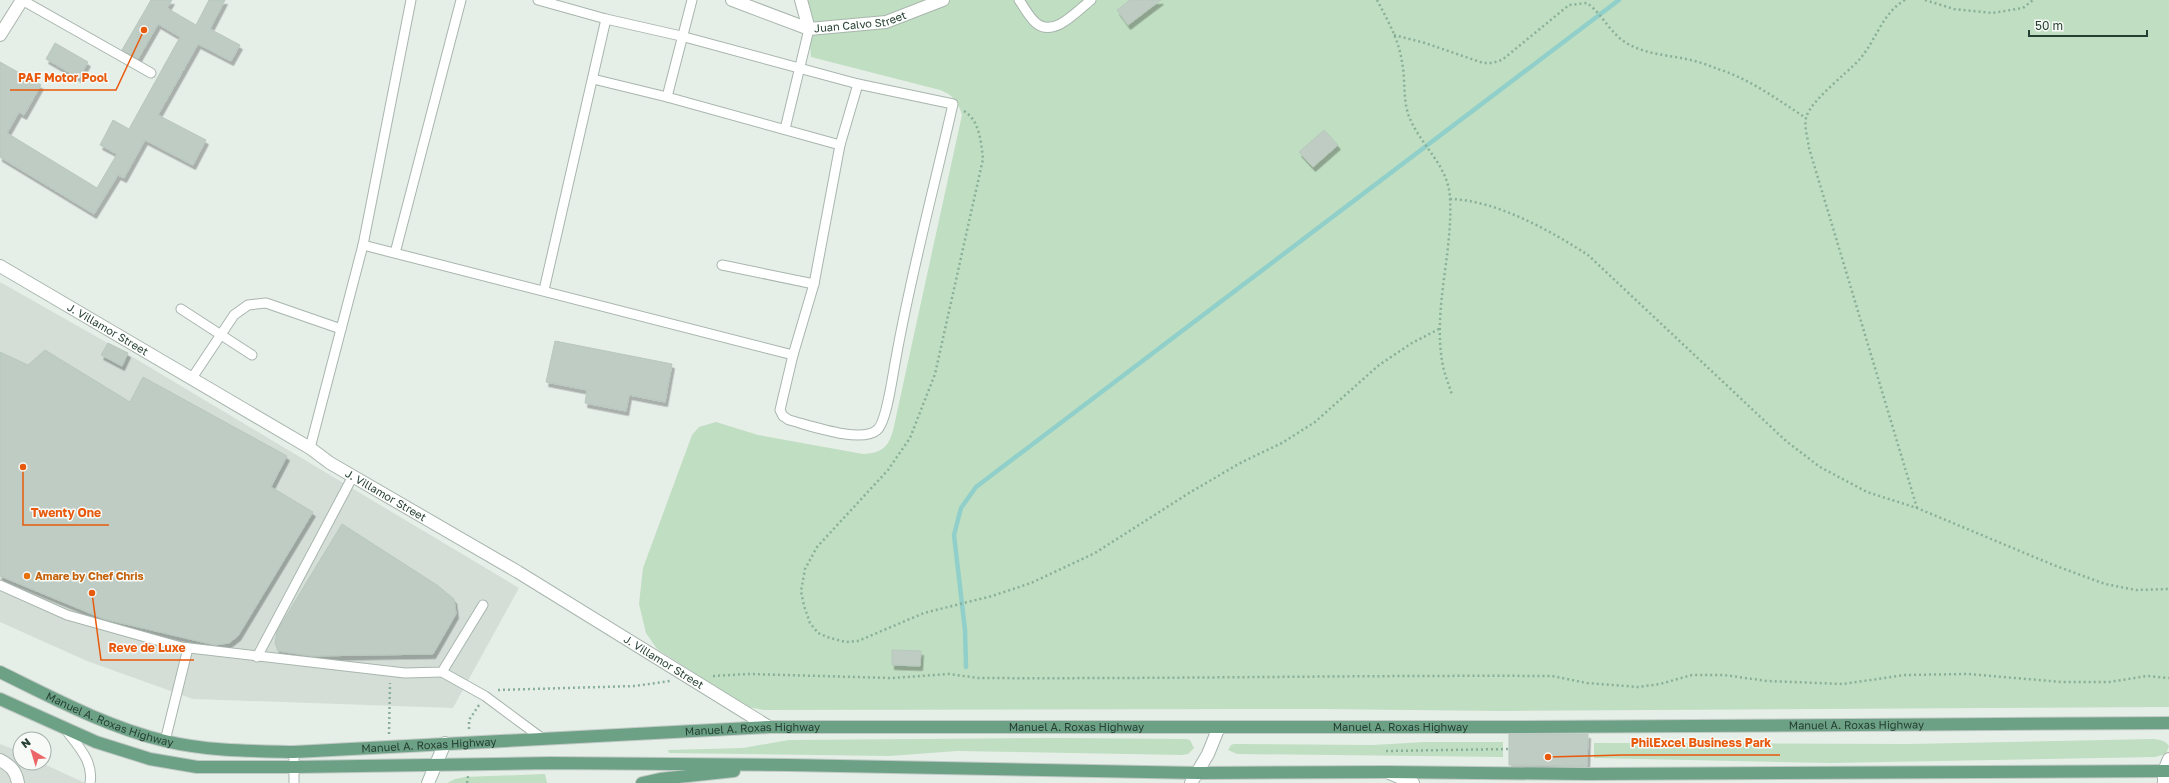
<svg xmlns="http://www.w3.org/2000/svg" width="2169" height="783" viewBox="0 0 2169 783" font-family="'Golos Text',sans-serif">
<style>
.built{fill:#d4ded7}
.green{fill:#c0dec1}
.lines{fill:none;stroke-linecap:round;stroke-linejoin:round}
.stream{stroke:#91d0ca;stroke-width:4.5}
.building{fill:#beccc3;stroke:#b8c8bd;filter:url(#shadow)}
.service-casing{stroke:#a8b6ae;stroke-width:11}
.minor-casing{stroke:#a8b6ae;stroke-width:14}
.secondary-casing{stroke:#a5b9ad;stroke-width:14}
.primary-casing{stroke:#c2cac6;stroke-width:14}
.path{stroke:#88b099;stroke-width:2.5;stroke-dasharray:2 3;stroke-linecap:butt}
.service{stroke:#fff;stroke-width:9}
.minor{stroke:#fff;stroke-width:12}
.secondary{stroke:#fff;stroke-width:12}
.primary{stroke:#6da186;stroke-width:12}
.food-dot{fill:#e8710a;stroke:#f7faf7;stroke-width:1.5}
.labels{text-anchor:middle;stroke-width:3;stroke-linejoin:round;paint-order:stroke}
.street-label{font-size:11px;fill:#254032;stroke:#f7faf7}
.food-label{font-size:11px;font-weight:bold;fill:#c56008;stroke:#f7faf7;text-anchor:start}
.leader{fill:none;stroke:#e8590c;stroke-width:1.5}
.callout-dot{fill:#e8590c;stroke:#f7faf7;stroke-width:1.5}
.callout-label{font-size:12px;text-anchor:middle;font-weight:bold;fill:#e8590c;stroke:#f7faf7;stroke-width:3;stroke-linejoin:round;paint-order:stroke}
</style>
<defs>
<filter id="shadow"><feDropShadow dx="2.5" dy="4.5" stdDeviation="0" flood-color="#0004"/></filter>
</defs>
<rect width="100%" height="100%" fill="#e6eee8"/>
<!-- built -->
<g class="built">
<polygon points="0,282 136,359 519,588 453,708 193,699 87,661 0,622"/>
<polygon points="0,744 20,752 20,763 42,763 85,783 0,783"/>
</g>
<!-- green -->
<g class="green">
<path d="M806,0H2169V707L1503,711L1318,709L764,710L748,707L657,649L646,633L639,604L643,568L692,435L699,427L716,422L758,435L863,454C884,453 890,445 894,426L962,115C958,101 953,95 940,90L811,57Z"/>
<polygon points="1055,738 1186,739 1190,740 1194,748 1188,754 1182,755 957,751 889,756 669,753 668,750 743,748 789,740"/>
<path d="M2153,739C2160,740 2165,740 2169,746L2166,754L2155,757L1831,763L1594,758V743L1908,744Z"/>
<polygon points="1425,742 1503,742 1503,757 1237,754 1228,750 1231,745 1234,744 1373,745"/>
<polygon points="545,774 547,783 447,783 455,779 465,777"/>
</g>
<g class="lines">
<!-- stream -->
<polyline class="stream" points="966,667 965,630 954,535 961,508 976,487 1619,0"/>
</g>
<!-- building -->
<g class="building">
<polygon points="151,0 172,0 167,8 196,25 209,0 225,0 210,29 240,45 231,61 198,44 158,115 206,140 193,165 145,140 124,178 118,175 94,214 0,157 0,62 41,85 24,115 19,112 7,133 97,188 117,154 100,145 113,120 129,129 180,37 158,24 138,59 122,50"/>
<polygon points="1130,0 1161,0 1128,25 1117,10"/>
<polygon points="55,43 88,62 79,78 46,59"/>
<polygon points="1324,130 1338,145 1313,167 1299,152"/>
<polygon points="555,341 672,364 665,402 629,395 626,411 585,403 587,390 546,382"/>
<polygon points="108,343 128,353 122,366 101,355"/>
<polygon points="45,350 130,402 143,377 287,456 271,487 313,512 238,636 229,643 215,645 104,619 0,576 0,352 28,365"/>
<polygon points="342,524 437,585 454,599 456,614 433,654 311,656 278,651 275,643 277,631"/>
<polygon points="892,650 921,651 920,666 892,665"/>
<polygon points="1509,734 1588,734 1587,766 1509,765"/>
</g>
<g class="lines">
<defs>
<g id="service">
<polyline points="22,0 151,73"/>
<path d="M538,0L606,19L681,36L858,84L953,104C934,188 911,273 896,358C893,372 887,422 877,430C861,444 809,425 789,420L783,416L780,410L793,355"/>
<path d="M1019,0C1024,7 1029,17 1036,23C1054,38 1077,11 1091,0"/>
<polyline points="593,79 667,97 840,145"/>
<polyline points="667,97 692,0"/>
<polyline points="785,129 809,29"/>
<polyline points="363,245 793,355 814,284 840,145 858,84"/>
<polyline points="395,253 461,0"/>
<polyline points="722,265 814,284"/>
<polyline points="544,290 606,19"/>
<polyline points="181,309 252,355"/>
<polyline points="192,378 234,315 248,305 266,303 341,329"/>
<polyline points="310,448 363,245 411,0"/>
<polyline points="0,585 67,615 181,647 405,673 442,672 483,605"/>
<polyline points="257,657 353,476"/>
<polyline points="442,672 485,696 543,739"/>
<path d="M66,730C78,746 94,762 90,783"/>
<polyline points="165,741 188,648"/>
<polyline points="294,783 294,752"/>
</g>
<g id="minor">
<path id="s1" d="M732,0L809,29L886,22L943,0"/>
<polyline points="801,0 809,29"/>
<polyline points="0,35 22,0"/>
<path id="s2" d="M0,266L310,448L330,463L518,572L769,727"/>
<path d="M0,760C11,766 16,771 18,783"/>
<polyline points="1387,772 1413,783"/>
<polyline points="1191,783 1208,754 1219,727"/>
<polyline points="2164,783 2164,771 2169,759"/>
</g>
<polyline id="secondary" points="428,783 445,743"/>
<g id="primary">
<path id="s3" d="M0,672C53,698 107,727 165,741C207,751 251,751 294,752L769,727H1515L2169,723"/>
<polyline points="0,699 96,742 150,759 197,767 295,767 550,763 789,765 1198,773 1386,772 1588,774 2169,771"/>
<polyline points="642,783 660,779 734,771"/>
</g>
</defs>
<!-- service casing -->
<use href="#service" class="service-casing"/>
<!-- minor casing -->
<use href="#minor" class="minor-casing"/>
<!-- secondary casing -->
<use href="#secondary" class="secondary-casing"/>
<!-- primary casing -->
<use href="#primary" class="primary-casing"/>
<!-- path -->
<g class="path">
<path d="M1377,0C1387,19 1399,40 1402,62C1406,82 1402,103 1411,121C1424,149 1449,167 1450,199C1453,254 1432,311 1443,366C1445,376 1449,385 1452,395"/>
<path d="M1905,0C1882,13 1876,41 1859,60C1846,74 1810,101 1806,118C1804,127 1808,139 1809,148L1917,508"/>
<polyline points="1925,0 1954,9 1992,13 2023,8 2033,0"/>
<path d="M1394,35L1425,43L1483,63H1492L1502,60L1569,5L1587,3C1603,14 1611,36 1630,45C1647,54 1667,55 1686,59C1697,61 1708,65 1718,69C1750,79 1778,100 1806,118"/>
<path d="M964,111C980,121 981,142 983,159L935,374L910,438L888,470L817,547L805,569L801,591L804,606L810,623L818,633L830,638L846,642L858,641L924,613L992,596L1031,583L1095,553L1189,493L1242,462L1282,443L1315,422L1379,365L1412,343L1441,328"/>
<path d="M1450,199C1496,200 1551,231 1588,255L1786,441L1820,467L1867,492L1917,508L2051,564L2105,584L2136,590L2169,589"/>
<path d="M713,676L749,674L892,678L949,674L978,678C1169,679 1361,675 1552,676L1587,683L1638,687L1660,684L1692,675H1724L1767,681L1843,684L1905,675L1968,674L2062,682H2109L2147,676L2169,678"/>
<polyline points="498,690 635,686 670,681"/>
<polyline points="469,729 469,720 479,705"/>
<polyline points="389,734 390,683"/>
<polyline points="1386,751 1509,749"/>
<polyline points="467,783 468,776"/>
</g>
<!-- service -->
<use href="#service" class="service"/>
<!-- minor -->
<use href="#minor" class="minor"/>
<!-- secondary -->
<use href="#secondary" class="secondary"/>
<!-- primary -->
<use href="#primary" class="primary"/>
</g>
<!-- markers -->
<circle class="food-dot" cx="27" cy="576" r="4"/>
<g class="labels">
<!-- street labels -->
<g class="street-label">
<text dy="4" stroke="none"><textPath href="#s1" startOffset="134">Juan Calvo Street</textPath></text>
<text dy="4" stroke="none"><textPath href="#s2" startOffset="125">J. Villamor Street</textPath></text>
<text dy="4" stroke="none"><textPath href="#s2" startOffset="449">J. Villamor Street</textPath></text>
<text dy="4" stroke="none"><textPath href="#s2" startOffset="773">J. Villamor Street</textPath></text>
<text dy="4" stroke="none"><textPath href="#s3" startOffset="120">Manuel A. Roxas Highway</textPath></text>
<text dy="4" stroke="none"><textPath href="#s3" startOffset="1872">Manuel A. Roxas Highway</textPath></text>
<text dy="4" stroke="none"><textPath href="#s3" startOffset="1092">Manuel A. Roxas Highway</textPath></text>
<text dy="4" stroke="none"><textPath href="#s3" startOffset="1416">Manuel A. Roxas Highway</textPath></text>
<text dy="4" stroke="none"><textPath href="#s3" startOffset="768">Manuel A. Roxas Highway</textPath></text>
<text dy="4" stroke="none"><textPath href="#s3" startOffset="444">Manuel A. Roxas Highway</textPath></text>
</g>
<!-- food labels -->
<g class="food-label">
<text x="35" y="580">Amare by Chef Chris</text>
</g>
</g>
<!-- callouts -->
<path class="leader" d="M144 30L116 90H10M23 467L23 525H109M92 593L101 660H194M1548 757L1623 755H1780"/>
<g class="callout-dot">
<circle cx="144" cy="30" r="4"/>
<circle cx="23" cy="467" r="4"/>
<circle cx="92" cy="593" r="4"/>
<circle cx="1548" cy="757" r="4"/>
</g>
<g class="callout-label">
<text x="63" y="82">PAF Motor Pool</text>
<text x="66" y="517">Twenty One</text>
<text x="147" y="652">Reve de Luxe</text>
<text x="1701" y="747">PhilExcel Business Park</text>
</g>
<!-- north arrow -->
<g transform="translate(32 751) rotate(322)"><circle r="19" fill="#f7faf7" stroke="#a3b0a8"/>
<path d="M0-3L7 15L0 10L-7 15Z" fill="#ec6667"/>
<text y="-6" font-size="11" font-weight="bold" text-anchor="middle" fill="#254032">N</text>
</g>
<!-- scale -->
<path d="M2029 30v6h118v-6" fill="none" stroke="#254032" stroke-width="2"/>
<text x="2035" y="30" font-size="12" fill="#254032" stroke="#f7faf7" stroke-width="3" paint-order="stroke">50 m</text>
</svg>
